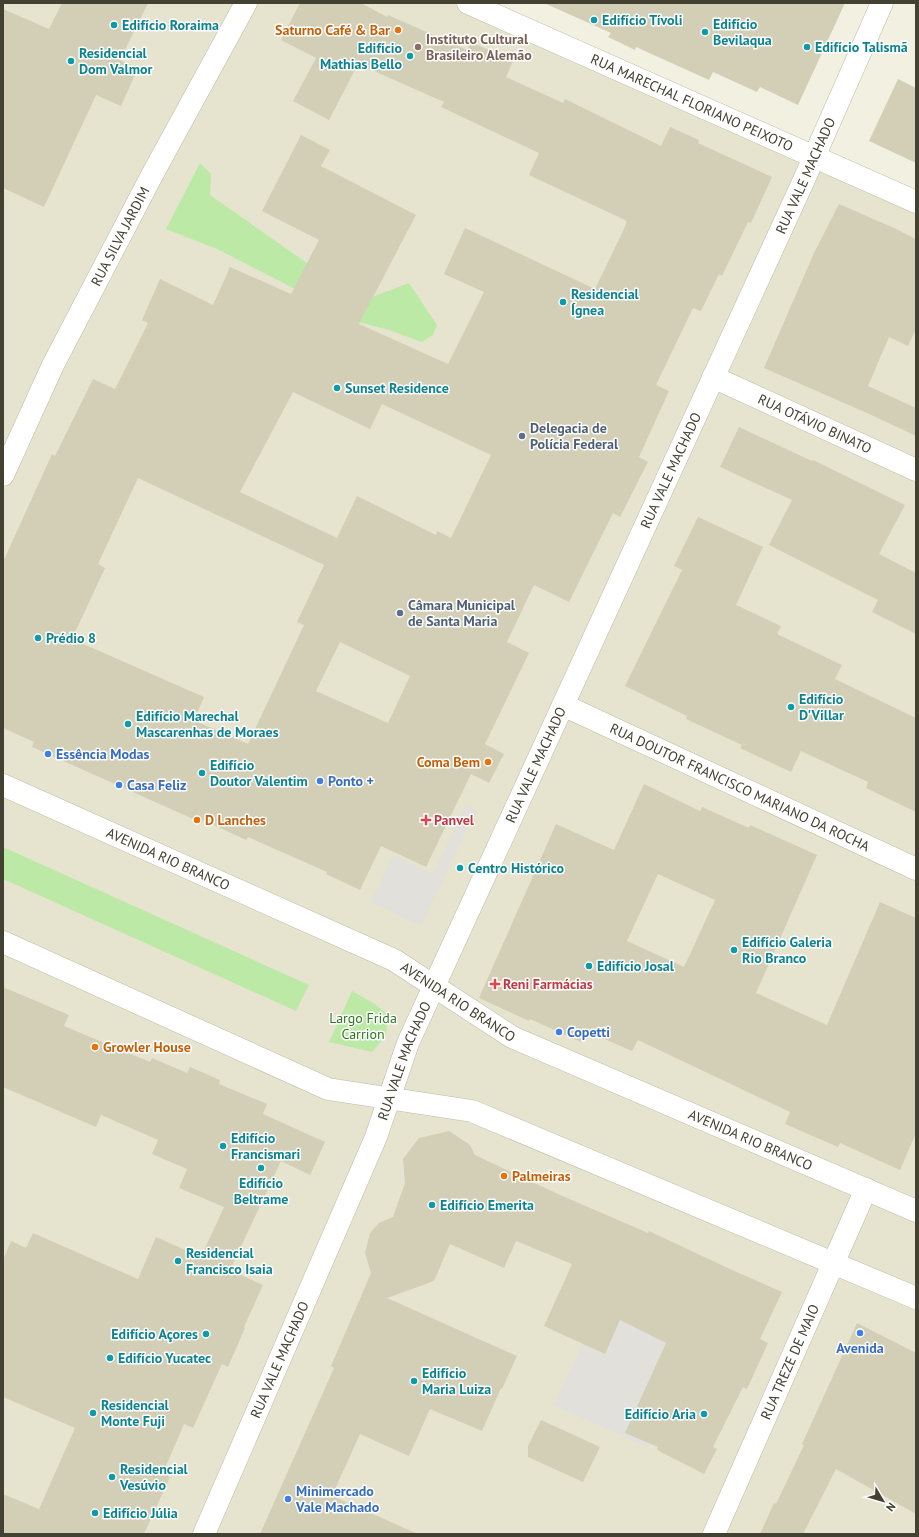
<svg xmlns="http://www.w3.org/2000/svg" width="919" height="1537" viewBox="0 0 919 1537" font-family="'PT Sans',sans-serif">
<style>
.residential{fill:#e6e4cf}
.green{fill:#bceaa6}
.parking{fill:#e2e0da}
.building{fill:#d3cfb6;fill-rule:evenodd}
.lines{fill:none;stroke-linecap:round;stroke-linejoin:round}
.minor-casing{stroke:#bdbba4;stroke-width:23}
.minor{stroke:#fff;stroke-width:22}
.culture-dot{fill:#0f9aa8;stroke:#fff;stroke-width:1.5}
.food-dot{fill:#e8710a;stroke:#fff;stroke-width:1.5}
.education-dot{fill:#8d6e63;stroke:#fff;stroke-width:1.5}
.service-dot{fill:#5c6f8a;stroke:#fff;stroke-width:1.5}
.shop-dot{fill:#3f7fe0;stroke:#fff;stroke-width:1.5}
.health-dot{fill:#e0444e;stroke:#fff;stroke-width:1.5}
.labels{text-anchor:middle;stroke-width:3;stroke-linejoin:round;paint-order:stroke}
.culture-label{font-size:14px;font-weight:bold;fill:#0d838f;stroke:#fff;text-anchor:start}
.food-label{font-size:14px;font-weight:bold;fill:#c56008;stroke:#fff;text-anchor:start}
.education-label{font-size:14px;font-weight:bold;fill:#785e54;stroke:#fff;text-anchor:start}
.street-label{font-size:14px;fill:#434132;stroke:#fff}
.service-label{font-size:14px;font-weight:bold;fill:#4e5e75;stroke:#fff;text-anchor:start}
.shop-label{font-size:14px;font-weight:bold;fill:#366cbe;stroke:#fff;text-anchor:start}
.health-label{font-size:14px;font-weight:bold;fill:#be3a42;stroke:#fff;text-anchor:start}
.park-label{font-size:14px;fill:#2f7822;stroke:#fff}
</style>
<rect width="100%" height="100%" fill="#f2f1e1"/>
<!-- residential -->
<polygon class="residential" points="3,3 468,3 916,202 916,1534 3,1534"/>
<!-- green -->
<g class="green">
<polygon points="200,163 211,174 210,195 361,301 409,283 437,325 433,335 422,342 389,330 362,323 217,249 166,229"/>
<polygon points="3,847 309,985 296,1011 3,879"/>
<polygon points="352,991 375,1004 388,1015 386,1035 372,1052 329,1042"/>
</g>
<!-- parking -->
<g class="parking">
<polygon points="466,805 476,810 421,926 371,902 393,855 433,874"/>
<polygon points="707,1258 729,1269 649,1448 554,1405 608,1290 676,1322"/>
</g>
<!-- building -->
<g class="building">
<polygon points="62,3 148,3 120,60 138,68 121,106 96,95 44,207 3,188 3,9 49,29"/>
<path d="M300,3H361L387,17L388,15L467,50L471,42L513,61L506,77L563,103L565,99L661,146L670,127L699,140L698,143L772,177L751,223L748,222L722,276L719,274L701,311L693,308L656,385L669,391L639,457L648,462L620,517L613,513L569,602L534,585L507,642L529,653L485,744L504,754L489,783L471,774L426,867L381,846L360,890L326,874L327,872L248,837L246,840L203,820L202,823L32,747L34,742L3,728V562L52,454L55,456L93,379L115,389L148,323L142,320L160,279L213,305L230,267L291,294L319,240L262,211L301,135L330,150L321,166L416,215L359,324L448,364L484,292L444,274L465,228L595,289L624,229L627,221L529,175L539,153L441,107L444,102L358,64L329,120L293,101L316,58L281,40ZM293,392L370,429L382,404L491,455L451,538L437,531L436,535L357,496L337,538L240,492ZM138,478L324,565L297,622L304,625L248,744L194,720L204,697L72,639L105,568L98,564ZM340,642L410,676L388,723L316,691Z"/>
<polygon points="544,3 845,3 798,105 760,87 757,92 713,72 709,80 636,47 635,50 608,37 611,33"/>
<polygon points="898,79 916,88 916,163 869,141"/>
<polygon points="839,204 894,228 916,239 916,329 908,346 889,337 868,386 916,408 916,436 867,413 764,368 814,253"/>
<polygon points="739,427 812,461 813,460 905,505 879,554 916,573 916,634 872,612 878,600 769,545 792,500 720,467"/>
<polygon points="698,517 763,547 736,605 781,626 777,634 842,665 835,679 916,718 916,812 866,788 868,782 801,751 791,772 740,748 742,745 686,719 687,716 625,686 682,570 674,566"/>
<path d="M644,784L700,811L702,807L749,828L750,825L817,855L756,993L827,1025L880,902L916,918V1133L900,1170L840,1143L838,1147L785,1124L790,1112L638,1040L632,1051L586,1031L581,1042L530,1019L529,1021L479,998L556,824L614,850ZM658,874L715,900L684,967L627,941Z"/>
<polygon points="3,987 69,1015 64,1026 150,1062 152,1058 187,1073 190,1067 220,1080 219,1084 267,1104 263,1114 325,1142 310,1175 281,1161 230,1270 263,1285 244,1327 245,1328 228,1367 222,1364 193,1428 184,1424 163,1473 170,1477 144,1534 3,1534 3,1494 39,1509 75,1428 3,1397 3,1260 11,1241 26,1248 33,1233 138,1279 156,1237 201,1257 224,1207 179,1188 187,1169 152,1154 158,1140 101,1115 96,1127 3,1087"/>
<polygon points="449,1131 470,1145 475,1155 558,1194 648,1233 649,1231 732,1270 782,1292 760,1339 768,1343 747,1389 743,1387 713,1447 717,1449 704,1474 657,1450 658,1447 625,1433 666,1343 620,1320 605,1354 544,1326 572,1264 516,1241 504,1268 450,1244 434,1281 387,1298 517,1356 502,1389 501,1388 482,1431 430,1409 409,1456 360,1434 332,1496 418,1534 260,1534 334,1368 331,1366 371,1273 365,1253 370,1233 379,1223 393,1217 405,1183 403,1159 419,1138"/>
<polygon points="857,1323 916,1353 916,1514 836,1469 803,1534 760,1534 774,1503 776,1504 804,1445 802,1444"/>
<polygon points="541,1420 600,1447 583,1482 528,1457 528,1446"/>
</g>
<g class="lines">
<defs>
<g id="minor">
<path id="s1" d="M468,3L916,202"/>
<path id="s2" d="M713,377L916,470"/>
<path id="s3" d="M3,475L53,365L152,175L246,3"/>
<path id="s4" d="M563,705L916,869"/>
<path id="s5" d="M3,785L394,960L512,1037L916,1211"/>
<polyline points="3,942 328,1089 472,1111 916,1298"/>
<path id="s6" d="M204,1534L376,1137L408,1043L803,182L882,3"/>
<path id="s7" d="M714,1534L866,1189"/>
</g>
</defs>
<!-- minor casing -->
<use href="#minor" class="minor-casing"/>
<!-- minor -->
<use href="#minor" class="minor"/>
</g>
<!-- markers -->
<g class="culture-dot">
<circle cx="594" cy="20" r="4"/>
<circle cx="114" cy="25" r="4"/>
<circle cx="705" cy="32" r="4"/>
<circle cx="807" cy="47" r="4"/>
<circle cx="410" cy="56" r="4"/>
<circle cx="71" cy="61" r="4"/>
<circle cx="563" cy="302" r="4"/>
<circle cx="337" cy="388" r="4"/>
<circle cx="38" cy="638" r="4"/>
<circle cx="791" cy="707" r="4"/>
<circle cx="128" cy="724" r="4"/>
<circle cx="202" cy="773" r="4"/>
<circle cx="460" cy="868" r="4"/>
<circle cx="734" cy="950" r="4"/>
<circle cx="589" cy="966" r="4"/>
<circle cx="223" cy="1146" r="4"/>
<circle cx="261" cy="1168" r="4"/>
<circle cx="432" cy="1205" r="4"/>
<circle cx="178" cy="1261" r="4"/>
<circle cx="206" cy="1334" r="4"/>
<circle cx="110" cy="1358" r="4"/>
<circle cx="414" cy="1381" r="4"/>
<circle cx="93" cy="1413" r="4"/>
<circle cx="704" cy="1414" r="4"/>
<circle cx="112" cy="1477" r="4"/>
<circle cx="95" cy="1513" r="4"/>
</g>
<g class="food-dot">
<circle cx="398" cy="30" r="4"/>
<circle cx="488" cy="762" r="4"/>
<circle cx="197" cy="820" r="4"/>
<circle cx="95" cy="1047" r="4"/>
<circle cx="504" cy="1176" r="4"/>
</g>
<circle class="education-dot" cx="418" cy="47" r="4"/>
<g class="service-dot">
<circle cx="522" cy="436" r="4"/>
<circle cx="400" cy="613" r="4"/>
</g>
<g class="shop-dot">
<circle cx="48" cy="754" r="4"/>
<circle cx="320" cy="781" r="4"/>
<circle cx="119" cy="785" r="4"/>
<circle cx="559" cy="1032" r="4"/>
<circle cx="860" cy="1333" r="4"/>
<circle cx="288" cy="1499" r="4"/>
</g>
<g class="health-dot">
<path d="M424 814h4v4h4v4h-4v4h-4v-4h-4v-4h4z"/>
<path d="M493 978h4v4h4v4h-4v4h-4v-4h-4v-4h4z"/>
</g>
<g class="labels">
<!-- culture labels -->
<g class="culture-label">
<text x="602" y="25">Edifício Tívoli</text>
<text x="713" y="29">Edifício<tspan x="713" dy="16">Bevilaqua</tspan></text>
<text x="122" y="30">Edifício Roraima</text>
<text x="815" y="52">Edifício Talismã</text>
<text x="402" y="53" text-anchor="end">Edifício<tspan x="402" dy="16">Mathias Bello</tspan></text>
<text x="79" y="58">Residencial<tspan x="79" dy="16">Dom Valmor</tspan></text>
<text x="571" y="299">Residencial<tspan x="571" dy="16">Ígnea</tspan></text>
<text x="345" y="393">Sunset Residence</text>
<text x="46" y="643">Prédio 8</text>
<text x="799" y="704">Edifício<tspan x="799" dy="16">D'Villar</tspan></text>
<text x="136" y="721">Edifício Marechal<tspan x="136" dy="16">Mascarenhas de Moraes</tspan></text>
<text x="210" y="770">Edifício<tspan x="210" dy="16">Doutor Valentim</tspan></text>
<text x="468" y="873">Centro Histórico</text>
<text x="742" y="947">Edifício Galeria<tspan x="742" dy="16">Rio Branco</tspan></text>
<text x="597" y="971">Edifício Josal</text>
<text x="231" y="1143">Edifício<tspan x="231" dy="16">Francismari</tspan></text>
<text x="261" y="1188" text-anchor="middle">Edifício<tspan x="261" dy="16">Beltrame</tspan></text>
<text x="440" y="1210">Edifício Emerita</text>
<text x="186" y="1258">Residencial<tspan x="186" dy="16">Francisco Isaia</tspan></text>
<text x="198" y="1339" text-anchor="end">Edifício Açores</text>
<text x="118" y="1363">Edifício Yucatec</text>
<text x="422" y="1378">Edifício<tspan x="422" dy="16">Maria Luiza</tspan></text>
<text x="101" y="1410">Residencial<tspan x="101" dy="16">Monte Fuji</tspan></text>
<text x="696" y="1419" text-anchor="end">Edifício Aria</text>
<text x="120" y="1474">Residencial<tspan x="120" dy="16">Vesúvio</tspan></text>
<text x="103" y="1518">Edifício Júlia</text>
</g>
<!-- food labels -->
<g class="food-label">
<text x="390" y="35" text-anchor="end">Saturno Café &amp; Bar</text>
<text x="480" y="767" text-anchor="end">Coma Bem</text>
<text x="205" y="825">D Lanches</text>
<text x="103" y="1052">Growler House</text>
<text x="512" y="1181">Palmeiras</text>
</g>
<!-- education labels -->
<g class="education-label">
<text x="426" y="44">Instituto Cultural<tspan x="426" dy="16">Brasileiro Alemão</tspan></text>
</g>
<!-- street labels -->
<g class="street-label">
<text dy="5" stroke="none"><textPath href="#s1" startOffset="245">RUA MARECHAL FLORIANO PEIXOTO</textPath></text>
<text dy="5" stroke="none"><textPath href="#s6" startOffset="1486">RUA VALE MACHADO</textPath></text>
<text dy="5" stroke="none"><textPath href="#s3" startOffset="266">RUA SILVA JARDIM</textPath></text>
<text dy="5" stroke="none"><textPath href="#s2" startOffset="112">RUA OTÁVIO BINATO</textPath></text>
<text dy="5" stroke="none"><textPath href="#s6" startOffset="1162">RUA VALE MACHADO</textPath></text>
<text dy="5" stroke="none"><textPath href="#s6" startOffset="838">RUA VALE MACHADO</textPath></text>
<text dy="5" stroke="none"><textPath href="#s4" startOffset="195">RUA DOUTOR FRANCISCO MARIANO DA ROCHA</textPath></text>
<text dy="5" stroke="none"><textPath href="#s5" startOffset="181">AVENIDA RIO BRANCO</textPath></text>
<text dy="5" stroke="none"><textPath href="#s5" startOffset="505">AVENIDA RIO BRANCO</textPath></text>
<text dy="5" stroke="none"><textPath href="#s6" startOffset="514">RUA VALE MACHADO</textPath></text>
<text dy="5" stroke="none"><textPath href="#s5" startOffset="829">AVENIDA RIO BRANCO</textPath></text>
<text dy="5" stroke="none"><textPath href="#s6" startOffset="190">RUA VALE MACHADO</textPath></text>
<text dy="5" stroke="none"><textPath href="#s7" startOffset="188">RUA TREZE DE MAIO</textPath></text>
</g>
<!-- service labels -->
<g class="service-label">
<text x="530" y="433">Delegacia de<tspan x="530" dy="16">Polícia Federal</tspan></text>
<text x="408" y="610">Câmara Municipal<tspan x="408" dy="16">de Santa Maria</tspan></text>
</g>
<!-- shop labels -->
<g class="shop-label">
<text x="56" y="759">Essência Modas</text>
<text x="328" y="786">Ponto +</text>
<text x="127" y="790">Casa Feliz</text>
<text x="567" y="1037">Copetti</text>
<text x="860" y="1353" text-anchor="middle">Avenida</text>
<text x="296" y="1496">Minimercado<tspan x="296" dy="16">Vale Machado</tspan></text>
</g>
<!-- health labels -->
<g class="health-label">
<text x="434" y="825">Panvel</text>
<text x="503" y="989">Reni Farmácias</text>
</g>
<!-- park labels -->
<g class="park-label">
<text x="363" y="1023">Largo Frida<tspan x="363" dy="16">Carrion</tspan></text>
</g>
</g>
<!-- border -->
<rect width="919" height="1537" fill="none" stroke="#434132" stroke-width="8"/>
<!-- north arrow -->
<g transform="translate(883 1501) rotate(128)" stroke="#ffffff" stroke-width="3" paint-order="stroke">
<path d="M0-3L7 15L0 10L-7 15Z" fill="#434132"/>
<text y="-6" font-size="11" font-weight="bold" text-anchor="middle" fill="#434132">N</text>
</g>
</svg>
